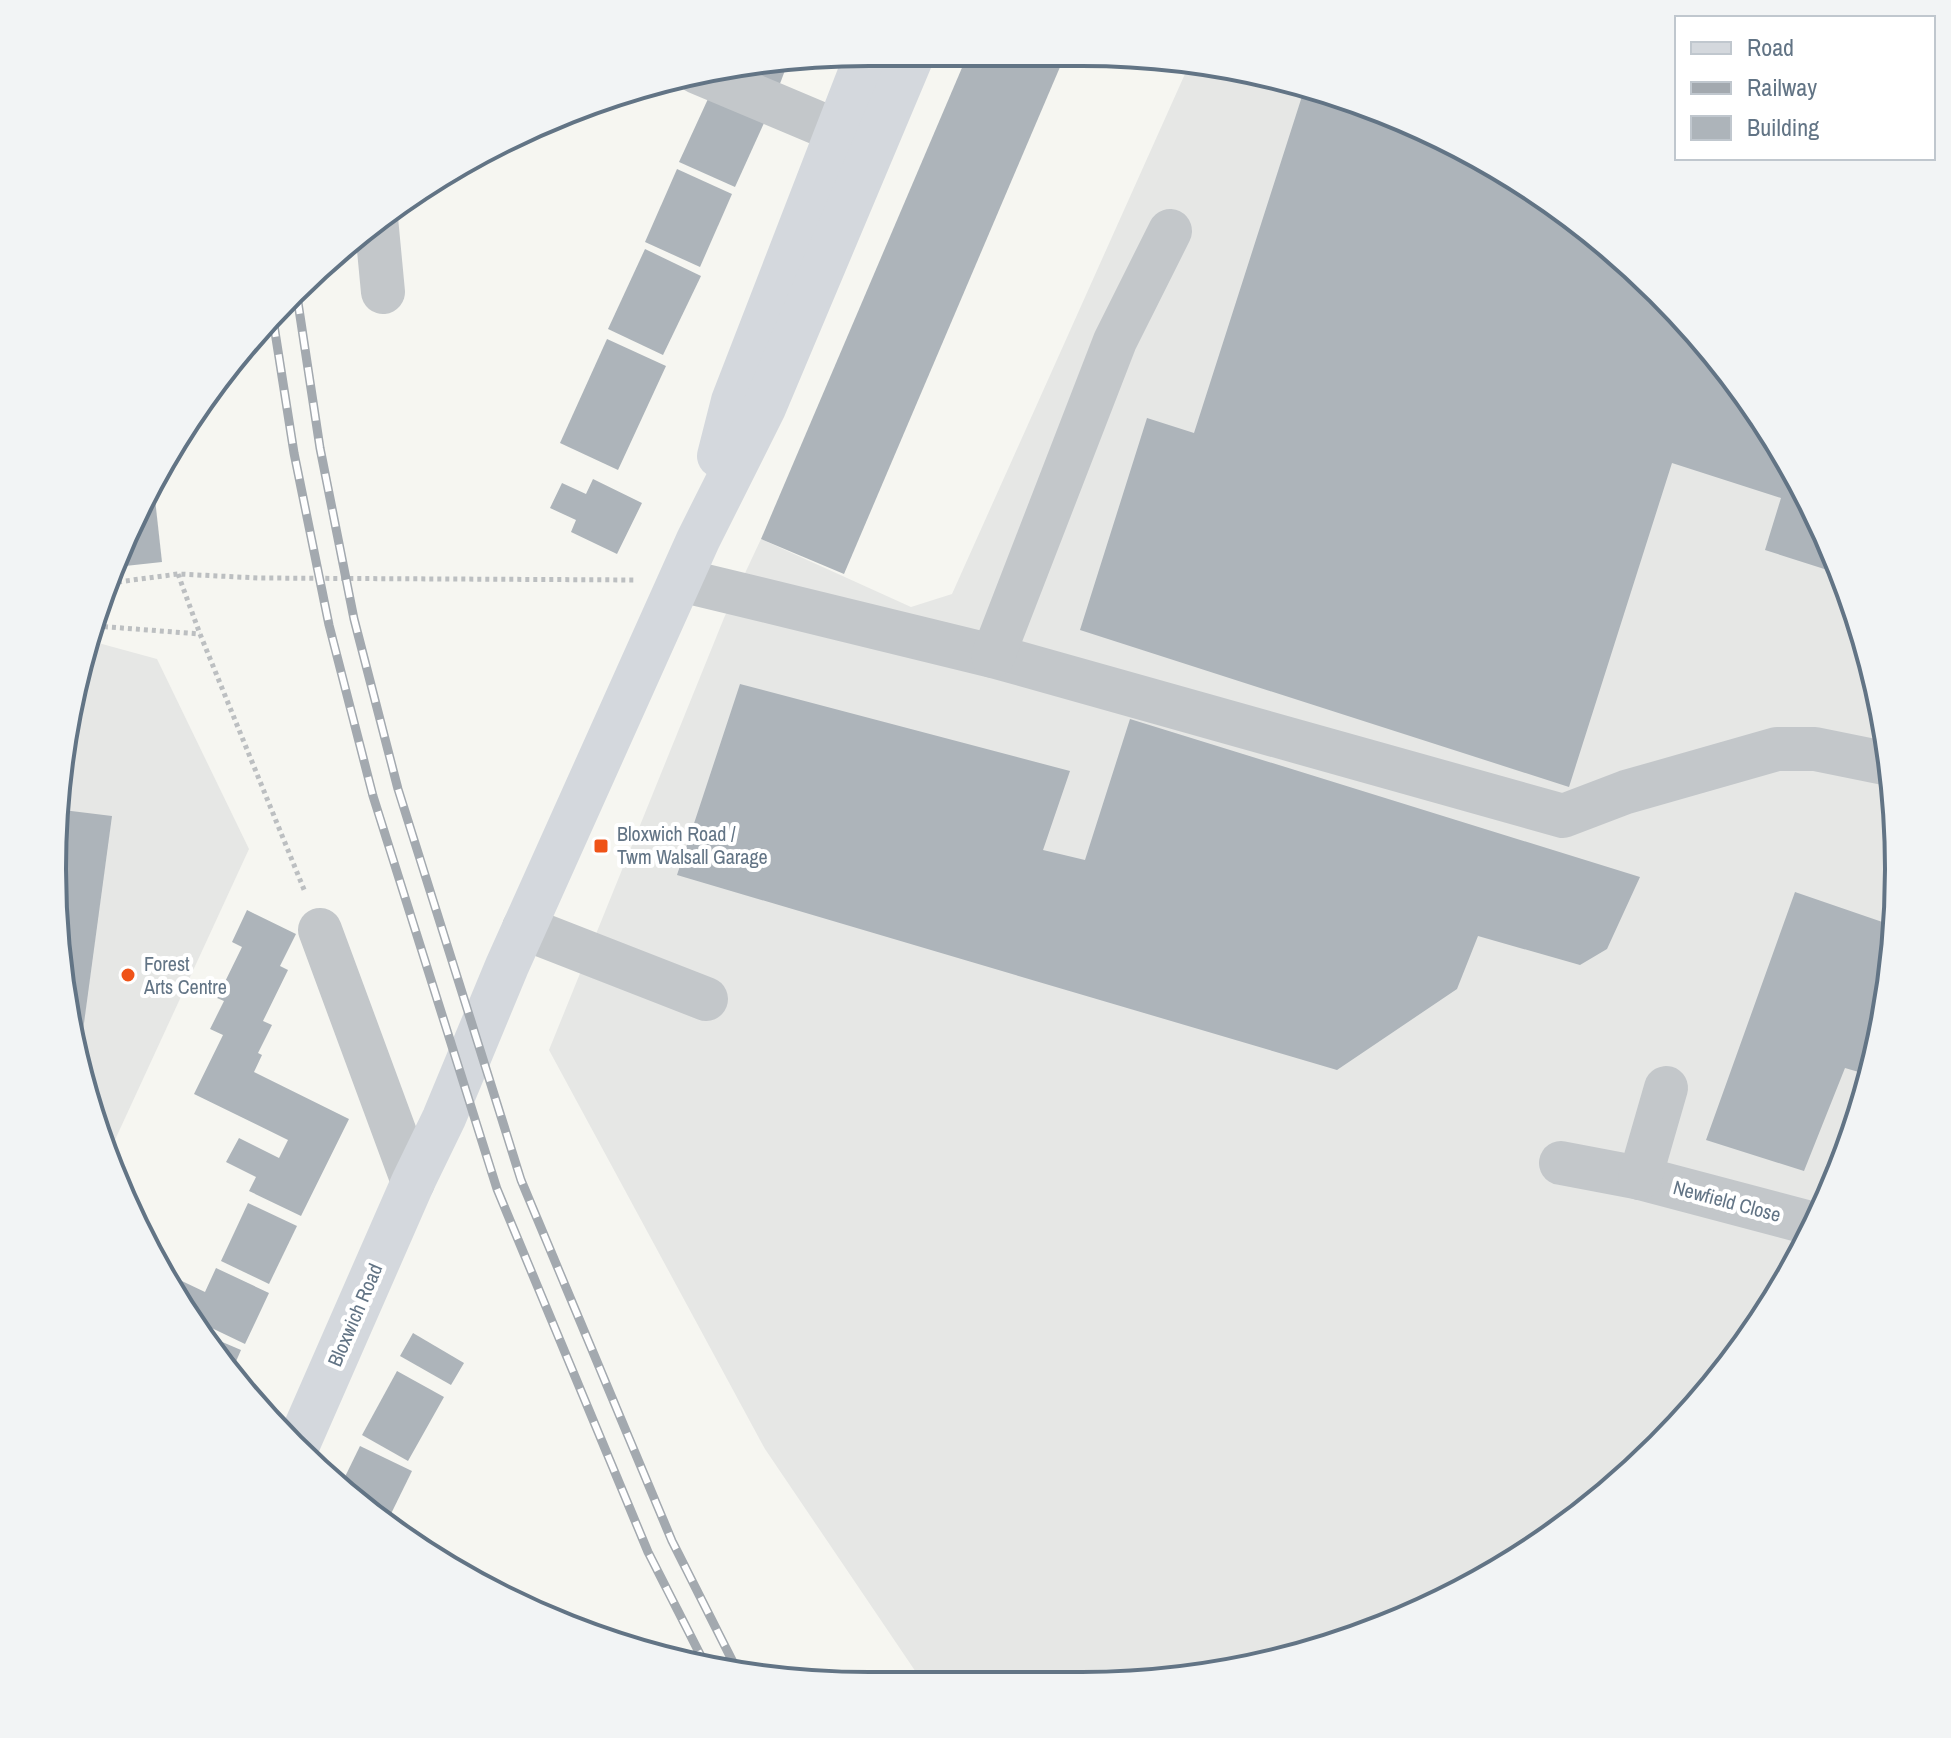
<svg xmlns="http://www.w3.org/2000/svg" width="1951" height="1738" viewBox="0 0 1951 1738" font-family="'Archivo Narrow',sans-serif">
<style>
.built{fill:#e6e7e5}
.building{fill:#adb4ba}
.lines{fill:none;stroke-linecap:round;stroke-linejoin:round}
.path{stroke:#bcbfc1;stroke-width:5;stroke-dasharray:4 4;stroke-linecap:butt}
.minor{stroke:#c3c7ca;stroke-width:44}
.major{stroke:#d4d8dd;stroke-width:44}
.rail-casing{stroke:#a3a9af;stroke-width:9}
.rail{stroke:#fff;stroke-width:6;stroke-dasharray:18;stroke-linecap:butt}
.poi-dot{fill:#ef5318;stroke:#fff;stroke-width:3}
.labels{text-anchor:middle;stroke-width:8;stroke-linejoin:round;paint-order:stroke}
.poi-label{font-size:20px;fill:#627485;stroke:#fff;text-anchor:start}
.street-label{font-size:20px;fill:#627485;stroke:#fff}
.rim{fill:none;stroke:#627485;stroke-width:4}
</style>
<rect width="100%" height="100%" fill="#f6f6f1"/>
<!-- built -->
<g class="built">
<polygon points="1189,65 1215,67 1491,162 1621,255 1730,372 1815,508 1871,658 1897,816 1892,976 1855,1132 1789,1278 1696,1408 1579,1517 1443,1602 1293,1658 1135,1684 924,1684 765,1449 549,1050 724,618 761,539 911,607 952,594"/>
<polygon points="91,641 157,659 249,849 108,1155 80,1080 52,869 68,709"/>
</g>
<!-- building -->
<g class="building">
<polygon points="967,56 1063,60 844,574 761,539"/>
<polygon points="789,60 776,94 734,65"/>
<polygon points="713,88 769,112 735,187 679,162"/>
<polygon points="1304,90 1491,162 1621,255 1730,372 1815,508 1840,574 1765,550 1781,498 1672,463 1569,787 1080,630 1147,418 1194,433"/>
<polygon points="677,169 732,194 700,267 645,242"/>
<polygon points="645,249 701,276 663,355 608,329"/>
<polygon points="607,339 666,366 618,470 560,443"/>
<polygon points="593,479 642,503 617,554 571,532 576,520 550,508 562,483 586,494"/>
<polygon points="153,481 162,562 116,567 136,508"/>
<polygon points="740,684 1070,771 1043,850 1085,860 1130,719 1640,877 1607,949 1580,965 1478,936 1457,989 1337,1070 677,875"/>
<polygon points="63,810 112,816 82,1038 74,1037 53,880"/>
<polygon points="1795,892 1894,926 1892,976 1869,1075 1845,1068 1804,1171 1706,1140"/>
<polygon points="247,910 296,934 280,966 288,970 263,1021 272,1025 258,1053 262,1055 254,1072 349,1119 301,1216 249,1191 256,1177 226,1162 239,1138 279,1158 288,1140 194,1094 223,1035 210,1029 224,1001 217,998 242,947 232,942"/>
<polygon points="248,1203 297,1226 269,1284 221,1261"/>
<polygon points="216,1268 269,1293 245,1344 197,1321 165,1273 205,1292"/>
<polygon points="413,1333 464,1363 451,1385 400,1356"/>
<polygon points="206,1335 241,1350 231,1373"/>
<polygon points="397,1371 444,1397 408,1461 362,1435"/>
<polygon points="360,1446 412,1471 385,1526 371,1517 340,1487"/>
</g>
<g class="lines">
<!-- path -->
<g class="path">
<polyline points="178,574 200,634 305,892"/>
<polyline points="110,583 178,574 258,578 637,580"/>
<polyline points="96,626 200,634"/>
</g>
<!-- minor -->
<g class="minor">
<polyline points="697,72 837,131"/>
<polyline points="376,218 383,292"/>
<polyline points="681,580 993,656 1563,816 1626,792 1777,749 1815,749 1889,764"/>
<polyline points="993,656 1115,341 1170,231"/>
<polyline points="524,928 706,999"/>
<polyline points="320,930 413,1182"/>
<polyline points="1561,1163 1640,1178 1814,1224"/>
<polyline points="1640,1178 1666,1088"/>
</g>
<!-- major -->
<g class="major">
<polyline points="719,456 733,401 868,52"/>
<polyline points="297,1447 413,1182 444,1118 507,966 698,540 764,408 913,54"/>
</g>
<defs>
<g id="rail">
<polyline points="297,296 320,448 354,619 398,789 521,1180 672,1541 738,1672"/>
<polyline points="273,319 294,453 329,625 373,796 497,1189 648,1552 706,1666"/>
</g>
</defs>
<!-- rail casing -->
<use href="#rail" class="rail-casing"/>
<!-- rail -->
<use href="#rail" class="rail"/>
</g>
<!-- markers -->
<g class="poi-dot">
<rect x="593" y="838" width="16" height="16" rx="4"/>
<circle cx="128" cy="975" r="8"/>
</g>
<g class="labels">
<!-- poi labels -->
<g class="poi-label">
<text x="617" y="841">Bloxwich Road /<tspan x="617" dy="23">Twm Walsall Garage</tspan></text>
<text x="144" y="971">Forest<tspan x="144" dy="23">Arts Centre</tspan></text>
</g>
<!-- street labels -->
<g class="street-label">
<text transform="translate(1727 1201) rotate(15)" y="7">Newfield Close</text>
<text transform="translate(355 1315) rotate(-67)" y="7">Bloxwich Road</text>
</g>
</g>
<!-- crop -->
<path d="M0 0H1951V1738H0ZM869 66H1082A803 803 0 0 1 1885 869V869A803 803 0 0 1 1082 1672H869A803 803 0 0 1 66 869V869A803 803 0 0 1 869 66Z" fill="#f2f4f5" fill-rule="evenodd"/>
<path class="rim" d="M869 66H1082A803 803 0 0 1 1885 869V869A803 803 0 0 1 1082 1672H869A803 803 0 0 1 66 869V869A803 803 0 0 1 869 66Z"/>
<!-- legend -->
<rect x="1675" y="16" width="260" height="144" fill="#ffffff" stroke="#c0c7ce" stroke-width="2"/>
<rect x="1691" y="42" width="40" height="12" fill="#d4d8dd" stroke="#c0c7ce" stroke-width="2"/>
<text x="1747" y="56" font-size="24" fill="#627485">Road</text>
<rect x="1691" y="82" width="40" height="12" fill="#a3a9af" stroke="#c0c7ce" stroke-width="2"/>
<text x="1747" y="96" font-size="24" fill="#627485">Railway</text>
<rect x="1691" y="116" width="40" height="24" fill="#adb4ba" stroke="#c0c7ce" stroke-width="2"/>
<text x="1747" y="136" font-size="24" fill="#627485">Building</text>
</svg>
